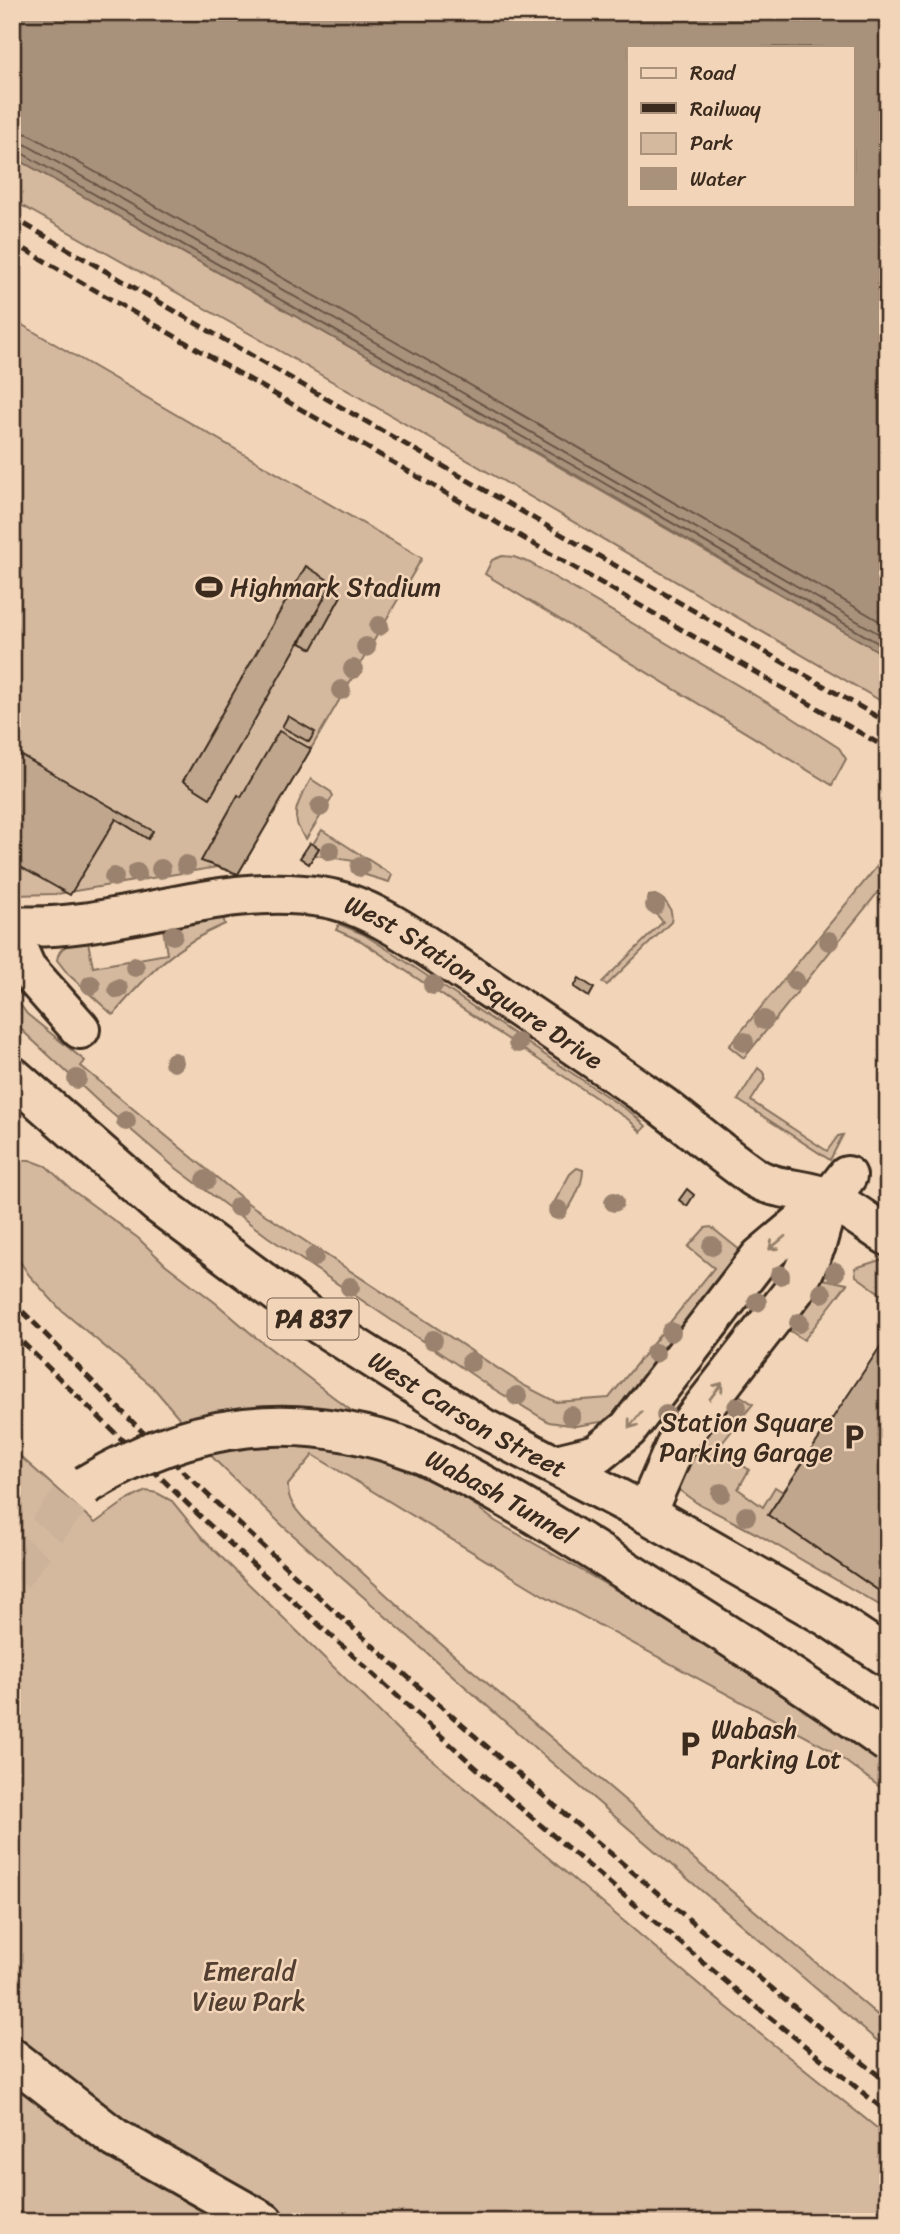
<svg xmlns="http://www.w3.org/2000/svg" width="900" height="2234" viewBox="0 0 900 2234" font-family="Sriracha,sans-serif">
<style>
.green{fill:#d4b99f;stroke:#88725e;stroke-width:2}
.water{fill:#a9927c;stroke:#7d6856;stroke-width:2;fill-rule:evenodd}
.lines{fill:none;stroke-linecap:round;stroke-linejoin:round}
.shore{stroke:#675444;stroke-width:2}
.building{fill:#bfa68d;stroke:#3b2a1e;stroke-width:2}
.minor-tunnel{stroke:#cdb399;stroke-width:38;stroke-dasharray:38 19;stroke-linecap:butt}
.minor-casing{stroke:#3b2a1e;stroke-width:44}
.major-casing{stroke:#3b2a1e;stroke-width:44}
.minor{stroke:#f2d5b8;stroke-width:38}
.major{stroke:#f2d5b8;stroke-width:38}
.rail{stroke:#3b2a1e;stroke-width:5;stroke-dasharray:10 5;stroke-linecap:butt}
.minor-bridge-casing{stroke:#3b2a1e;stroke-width:44;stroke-linecap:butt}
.minor-bridge{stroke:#f2d5b8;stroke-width:38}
.tree{fill:#9a826e}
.oneway{stroke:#96806b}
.labels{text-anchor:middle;stroke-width:5;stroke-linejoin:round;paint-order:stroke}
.shield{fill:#f2d5b8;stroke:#725d4c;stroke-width:2}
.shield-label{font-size:24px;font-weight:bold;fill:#3b2a1e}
.poi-label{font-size:26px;fill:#3b2a1e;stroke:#f2d5b8;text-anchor:start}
.street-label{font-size:26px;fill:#3b2a1e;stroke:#f2d5b8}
.park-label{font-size:26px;fill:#523f31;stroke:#f2d5b8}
</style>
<rect width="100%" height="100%" fill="#f2d5b8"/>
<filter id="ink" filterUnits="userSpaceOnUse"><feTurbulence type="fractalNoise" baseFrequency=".0143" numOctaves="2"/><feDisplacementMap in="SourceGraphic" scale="14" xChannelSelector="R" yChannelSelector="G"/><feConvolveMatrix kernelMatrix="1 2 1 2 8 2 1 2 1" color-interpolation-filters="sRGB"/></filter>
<g filter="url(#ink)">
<!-- green -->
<g class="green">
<polygon points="12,156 379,363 877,650 888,657 888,705 254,336 12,200"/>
<polygon points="12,319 422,558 238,874 217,867 57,894 12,895"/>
<polygon points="502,556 514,557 530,563 785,713 839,748 846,759 832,785 485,574 492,560"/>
<path d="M311,779L331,792L333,796L306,839C287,817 298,801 311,779Z"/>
<polygon points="322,830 392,875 389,882 352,871 354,861 315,855 319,848 313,844"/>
<polygon points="888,853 888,880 744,1058 729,1046"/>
<path d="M655,895C666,899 674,910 671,922L607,985L602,982L663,922L647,903L649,896Z"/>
<path d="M223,918L225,924C173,946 148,974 113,1015L68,974L57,960C59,943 74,944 88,942L93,967L167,954L163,929Z"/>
<polygon points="339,924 363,934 390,951 633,1114 646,1126 641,1132 629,1120 361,941 336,930"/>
<polygon points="12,993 27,1014 85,1061 81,1066 249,1204 523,1385 556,1402 609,1398 714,1268 688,1247 705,1228 711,1227 741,1251 613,1417 607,1421 576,1426 549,1422 492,1388 268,1237 172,1165 102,1105 12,1021"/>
<polygon points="758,1068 765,1074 765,1079 751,1101 827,1151 838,1136 843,1135 830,1160 738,1100"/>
<path d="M17,1160H30L46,1166L72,1190L138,1238L165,1264L217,1304L254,1336L495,1521L663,1617L854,1735L888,1763V1793L829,1749L543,1595L313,1455L288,1485C287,1501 297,1511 307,1522L427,1632L888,2024V2050L544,1756L283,1526L216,1461L152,1386L61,1310L29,1275L12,1250V1163Z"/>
<path d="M577,1168L583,1170C583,1184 570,1213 557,1219L552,1217L550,1210L570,1174Z"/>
<polygon points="880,1260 888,1260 888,1285 885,1290 888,1292 888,1299 856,1276 855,1268"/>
<polygon points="813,1277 847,1284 804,1340 781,1325"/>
<path d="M733,1391L753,1404L719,1447L749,1470L738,1489L763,1507L775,1487L783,1492L768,1515L888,1597V1610L757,1534L697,1503L679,1490C676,1460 716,1415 733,1391Z"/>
<polygon points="12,1449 95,1523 124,1502 146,1491 157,1493 172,1501 203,1539 405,1737 708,1992 888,2137 888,2222 12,2222"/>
</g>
<!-- water -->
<path class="water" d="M12,12H888V657L594,485L12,156ZM629,47H853V205H629Z"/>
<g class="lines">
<!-- shore -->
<g class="shore">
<polyline points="12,131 28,134 392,340 888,626"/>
<polyline points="12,141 23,143 387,349 888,639"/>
<polyline points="12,150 18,151 597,479 888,649"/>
</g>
</g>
<!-- building -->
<g class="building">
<polygon points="306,566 333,583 210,798 183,781"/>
<polygon points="329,589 341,596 312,649 300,643"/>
<polygon points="288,716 315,732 309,742 282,727"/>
<polygon points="279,731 311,749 238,874 201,861 238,795 241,797"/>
<polygon points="12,750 153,831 148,839 116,819 70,895 12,862"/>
<polygon points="310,843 319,848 309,864 300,858"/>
<polygon points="579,978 594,988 589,997 574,987"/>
<polygon points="687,1189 694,1195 687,1206 679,1200"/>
<polygon points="888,1335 888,1597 768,1515"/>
</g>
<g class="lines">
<!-- minor-tunnel -->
<polyline class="minor-tunnel" points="12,1576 74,1495"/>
<defs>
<g id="minor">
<path id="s1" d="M12,926C116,933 217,880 321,897C371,904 424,945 465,972C531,1016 597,1060 662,1106C693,1129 722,1155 754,1177C775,1191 807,1188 830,1199C850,1209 869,1224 888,1236"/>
<polyline points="12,936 26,968 80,1029"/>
<polyline points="556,1464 597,1454 628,1429 760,1257 829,1199 847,1176"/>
<polyline points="646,1513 678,1440 795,1289 816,1245 829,1199"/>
</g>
<g id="major">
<path id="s2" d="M12,1076L157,1203L322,1326L483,1428L646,1513L828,1617L888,1657"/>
<polyline points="12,2058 115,2138 264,2222"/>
</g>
</defs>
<!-- minor casing -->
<use href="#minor" class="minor-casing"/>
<!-- major casing -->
<use href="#major" class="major-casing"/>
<!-- minor -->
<use href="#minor" class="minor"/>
<!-- major -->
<use href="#major" class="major"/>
<!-- rail -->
<g class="rail">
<polyline points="12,217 888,723"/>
<polyline points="12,242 888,749"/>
<path d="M12,1301C72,1360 131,1422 192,1480C416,1690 649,1890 888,2083"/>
<polyline points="12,1332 202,1518 517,1805 736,1990 888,2113"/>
</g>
<defs>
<g id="minor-bridge">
<path id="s3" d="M86,1485C191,1420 299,1408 415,1451C431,1457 447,1467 463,1474C522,1505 579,1541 636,1577C721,1631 806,1684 888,1743"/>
</g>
</defs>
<!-- minor-bridge casing -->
<use href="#minor-bridge" class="minor-bridge-casing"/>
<!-- minor-bridge -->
<use href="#minor-bridge" class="minor-bridge"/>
</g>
<!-- trees -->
<g class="tree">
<circle cx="379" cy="626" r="10"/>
<circle cx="366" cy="647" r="10"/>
<circle cx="353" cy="669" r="10"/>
<circle cx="341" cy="690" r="10"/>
<circle cx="320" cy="807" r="10"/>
<circle cx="330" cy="851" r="10"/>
<circle cx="186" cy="865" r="10"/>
<circle cx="360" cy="867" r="10"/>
<circle cx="161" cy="869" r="10"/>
<circle cx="137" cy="873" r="10"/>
<circle cx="114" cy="877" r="10"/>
<circle cx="655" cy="905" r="10"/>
<circle cx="173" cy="935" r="10"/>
<circle cx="829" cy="941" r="10"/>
<circle cx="135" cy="967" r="10"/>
<circle cx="795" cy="981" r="10"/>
<circle cx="91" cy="985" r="10"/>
<circle cx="433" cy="985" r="10"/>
<circle cx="118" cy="989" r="10"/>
<circle cx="764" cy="1020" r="10"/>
<circle cx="744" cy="1042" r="10"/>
<circle cx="518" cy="1043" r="10"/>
<circle cx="174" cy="1062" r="10"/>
<circle cx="77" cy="1079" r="10"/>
<circle cx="126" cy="1121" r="10"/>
<circle cx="206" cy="1180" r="10"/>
<circle cx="614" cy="1202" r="10"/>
<circle cx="238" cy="1207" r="10"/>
<circle cx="558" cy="1210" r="10"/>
<circle cx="712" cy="1246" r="10"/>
<circle cx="314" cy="1257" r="10"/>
<circle cx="835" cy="1272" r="10"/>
<circle cx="780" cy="1275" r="10"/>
<circle cx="350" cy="1287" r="10"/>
<circle cx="822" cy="1293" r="10"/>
<circle cx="757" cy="1302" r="10"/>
<circle cx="799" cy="1323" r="10"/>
<circle cx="671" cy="1332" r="10"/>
<circle cx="433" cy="1340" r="10"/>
<circle cx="655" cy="1353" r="10"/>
<circle cx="471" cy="1362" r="10"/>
<circle cx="517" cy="1396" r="10"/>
<circle cx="737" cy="1407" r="10"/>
<circle cx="666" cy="1415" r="10"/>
<circle cx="571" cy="1416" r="10"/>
<circle cx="721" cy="1493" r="10"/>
<circle cx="746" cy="1516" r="10"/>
</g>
<!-- one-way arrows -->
<defs><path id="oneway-shaft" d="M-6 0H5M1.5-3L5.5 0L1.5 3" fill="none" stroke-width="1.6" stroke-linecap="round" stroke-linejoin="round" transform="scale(1.75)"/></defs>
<g class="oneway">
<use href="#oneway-shaft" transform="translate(777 1243) rotate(140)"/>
<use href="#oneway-shaft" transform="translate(716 1391) rotate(-52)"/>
<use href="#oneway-shaft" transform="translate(635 1420) rotate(128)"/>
</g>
</g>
<!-- icons -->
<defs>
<symbol id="stadium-bare" viewBox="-9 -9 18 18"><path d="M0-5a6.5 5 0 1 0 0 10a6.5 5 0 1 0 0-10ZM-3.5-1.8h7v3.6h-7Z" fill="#3b2a1e" stroke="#f2d5b8" stroke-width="2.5" paint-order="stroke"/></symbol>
<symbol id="parking-bare" viewBox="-9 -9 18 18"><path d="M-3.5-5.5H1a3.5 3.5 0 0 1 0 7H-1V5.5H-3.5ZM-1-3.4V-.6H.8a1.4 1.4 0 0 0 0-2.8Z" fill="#3b2a1e" stroke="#f2d5b8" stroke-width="2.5" paint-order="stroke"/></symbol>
</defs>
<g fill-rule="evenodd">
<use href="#stadium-bare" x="190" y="568" width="38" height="38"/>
<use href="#parking-bare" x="835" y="1418" width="38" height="38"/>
<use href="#parking-bare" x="671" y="1725" width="38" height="38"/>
</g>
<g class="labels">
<!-- shield labels -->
<rect class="shield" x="267.5" y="1298.5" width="91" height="41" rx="5"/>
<g class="shield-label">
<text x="313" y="1327">PA 837</text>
</g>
<!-- poi labels -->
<g class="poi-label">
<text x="230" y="596">Highmark Stadium</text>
<text x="833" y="1431" text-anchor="end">Station Square<tspan x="833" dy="30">Parking Garage</tspan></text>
<text x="711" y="1738">Wabash<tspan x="711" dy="30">Parking Lot</tspan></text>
</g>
<!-- street labels -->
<g class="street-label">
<text dy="9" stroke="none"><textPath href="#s1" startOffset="488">West Station Square Drive</textPath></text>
<text dy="9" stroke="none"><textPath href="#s2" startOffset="569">West Carson Street</textPath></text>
<text dy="9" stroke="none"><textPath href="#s3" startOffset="441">Wabash Tunnel</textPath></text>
</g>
<!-- park labels -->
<g class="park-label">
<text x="249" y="1980">Emerald<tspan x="249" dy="30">View Park</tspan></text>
</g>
</g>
<!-- margin -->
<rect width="900" height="2234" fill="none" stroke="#f2d5b8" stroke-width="42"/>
<rect x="21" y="21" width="858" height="2192" fill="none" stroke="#3b2a1e" stroke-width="2.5" filter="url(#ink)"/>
<!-- legend -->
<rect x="627" y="46" width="228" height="161" fill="#f2d5b8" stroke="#a9917a" stroke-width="2"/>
<rect x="641" y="68" width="35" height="10" fill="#f2d5b8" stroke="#a9917a" stroke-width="2"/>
<text x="690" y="80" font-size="21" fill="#3b2a1e">Road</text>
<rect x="641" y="103" width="35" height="10" fill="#3b2a1e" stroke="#a9917a" stroke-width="2"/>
<text x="690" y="116" font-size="21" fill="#3b2a1e">Railway</text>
<rect x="641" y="133" width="35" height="21" fill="#d4b99f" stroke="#a9917a" stroke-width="2"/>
<text x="690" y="150" font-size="21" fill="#3b2a1e">Park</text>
<rect x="641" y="168" width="35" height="21" fill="#a9927c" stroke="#a9917a" stroke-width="2"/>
<text x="690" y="186" font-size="21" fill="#3b2a1e">Water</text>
</svg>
